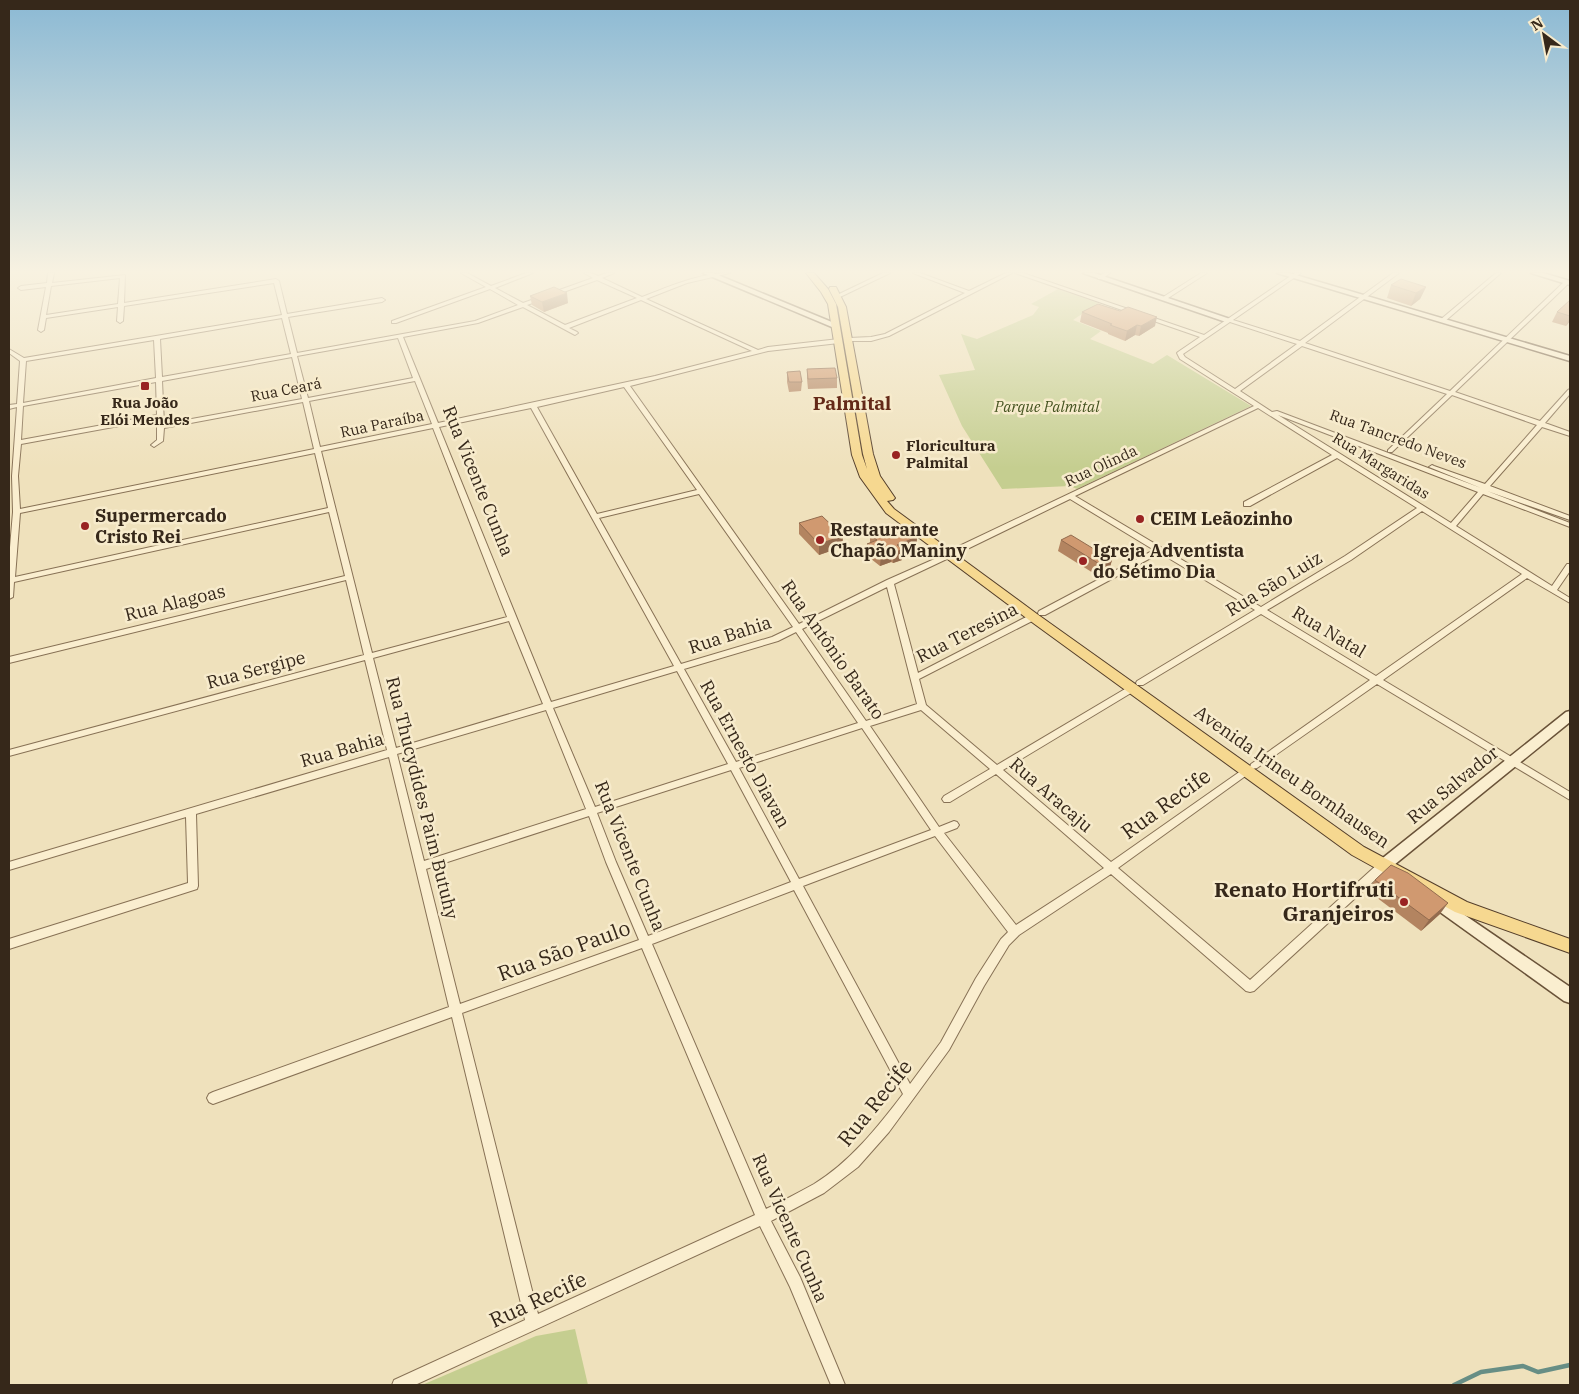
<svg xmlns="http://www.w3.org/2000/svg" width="1579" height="1394" viewBox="0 0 1579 1394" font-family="'IBM Plex Serif',serif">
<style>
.green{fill:#c5ce90}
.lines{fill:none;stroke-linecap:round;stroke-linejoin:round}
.stream{stroke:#678e85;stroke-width:4.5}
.street-casing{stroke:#877155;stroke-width:2}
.secondary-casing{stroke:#695238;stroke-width:3}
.primary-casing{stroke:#543e2a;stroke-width:2}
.street{fill:#faeecf;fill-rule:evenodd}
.secondary{fill:#faeecf;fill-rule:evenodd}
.primary{fill:#f6d890;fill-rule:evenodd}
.wall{fill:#b38460}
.shaded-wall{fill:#926b4e}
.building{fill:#d09970;stroke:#926b4e}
.poi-dot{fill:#992322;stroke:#f7ebcc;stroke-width:2}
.labels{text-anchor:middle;stroke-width:5;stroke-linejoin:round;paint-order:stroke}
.far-street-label{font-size:15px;fill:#36281a;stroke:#f7ebcc}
.far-poi-label{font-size:15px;font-weight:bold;fill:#36281a;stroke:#f7ebcc}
.far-park-label{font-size:15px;font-style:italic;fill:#455320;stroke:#f7ebcc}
.street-label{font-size:18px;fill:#36281a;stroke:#f7ebcc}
.poi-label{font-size:18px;font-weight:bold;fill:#36281a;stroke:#f7ebcc;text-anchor:start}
.far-district-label{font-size:19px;font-weight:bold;fill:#642918;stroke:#f7ebcc}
.near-street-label{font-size:21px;fill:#36281a;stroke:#f7ebcc}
.near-poi-label{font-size:21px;font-weight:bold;fill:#36281a;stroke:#f7ebcc;text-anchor:end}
</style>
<rect width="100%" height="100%" fill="#efe1bc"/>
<!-- green -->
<g class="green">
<polygon points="1058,289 1098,303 1073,320 1101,331 1090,339 1153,364 1167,355 1251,406 1077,489 1070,486 1002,489 962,426 939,375 975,370 961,334 977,339 1033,315 1039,307 1031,304"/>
<polygon points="575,1329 588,1385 422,1385 536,1336"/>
</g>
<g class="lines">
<!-- stream -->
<polyline class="stream" points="1454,1385 1481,1372 1523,1366 1538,1372 1570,1365"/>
<defs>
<g id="street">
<path d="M48,273H54L52,283L125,275L124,303L276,279L279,281L287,314L382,298L385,300L382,302L288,317L297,353L475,321L518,305L490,289L396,323H392V321L486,287L461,273H467L491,286L526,273H533L495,288L523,303L593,278L584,273H591L598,276L607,273H614L602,278L642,297C671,286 699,273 730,273L687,283L646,299L758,350L768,347L839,339L842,341L839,343L768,351L630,386L799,624L887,580L948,553L952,555L951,557L894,584L918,673L1030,615H1036L1037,617L1036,619L919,679L926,705L997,765L1130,686H1136L1137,688L1136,690L1003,770L1111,862L1245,768L1250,767L1251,764L1370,680L1261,614L1143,685H1137L1136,683L1137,681L1255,610L1160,553L1045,615H1039L1038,613L1039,611L1154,550L1070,499L959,553H953L952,551L953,549L1254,406L1180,359L1177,353L1178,352L1200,337L1015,273H1023L1204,335L1295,273H1301L1233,320L1300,341L1393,273H1399L1305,343L1450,391L1565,281H1569V283L1455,392L1540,421L1568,390L1570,389V394L1545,423L1570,432V436L1542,427L1490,486L1570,516V520L1487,491L1570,523V527L1483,494L1456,526L1552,586L1567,564H1570V571L1557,590L1570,598V603L1527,578L1383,680L1570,792V800L1377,684L1257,768L1252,769L1251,772L1118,868L1250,980L1380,862L1384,861L1388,862L1389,865L1388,868L1254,991L1250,992L1246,991L1111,874L1019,935L1009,945L984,986L949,1050L889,1132L858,1167L824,1193L771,1221L800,1277L845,1385H831L790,1287L760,1226L415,1385H392L394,1380L525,1320L452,1017L213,1104L209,1102L207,1098L209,1094L213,1092L449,1007L389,757L196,814L198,886L197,889L9,949V939L188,883L186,817L9,870V862L387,750L365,660L9,756V750L364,655L346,580L9,663V657L345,576L329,512L14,582L13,597L9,599V559L13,512L12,476L17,407L9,409V405L17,404L20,361L9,353V349L24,358L282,315L274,283L124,306L123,321L120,323L117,321L118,307L46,318L44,330L41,332L38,330L46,287L21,290L18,288L21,286L47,283ZM120,278L118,304L46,315L51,286ZM597,280L637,298L565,325L527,305ZM641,300L752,351L655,376L438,423L403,337L478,323L523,307L575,335L578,333L577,332L569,328ZM282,318L291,354L162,377L160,339ZM1230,322L1297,344L1235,389L1185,357L1183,354ZM398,338L413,378L308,398L297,356ZM154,340L156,378L23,403L26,361ZM1302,346L1447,394L1388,450V452H1392L1452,395L1537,425L1485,484L1434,466L1432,465L1429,467L1481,488L1277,411L1272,412L1240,391ZM292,357L302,399L164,424L162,381ZM415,381L432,424L320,447L309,401ZM156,382L157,415L21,440L23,406ZM624,387L697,490L597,514L537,407ZM303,402L314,449L20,509L18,476L21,444L157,419V440L151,445L154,447L163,441L164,428ZM531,408L674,666L551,702L439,427ZM1258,408L1332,455L1244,502V506H1250L1337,458L1417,508L1345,556L1261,607L1075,496ZM1278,415L1478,492L1451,523ZM433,428L507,617L372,653L321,451ZM315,453L328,508L15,577L20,513ZM699,494L793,627L772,637L681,664L599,518ZM1422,511L1522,574L1376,676L1267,610L1351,560ZM887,587L917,704L866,721L802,629ZM509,621L543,704L396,748L373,658ZM796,632L858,723L736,762L684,669L778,641ZM677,671L728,764L595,807L553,708ZM546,710L586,809L424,861L397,754ZM921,710L990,769L944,796L942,799L944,802H950L996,774L1104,868L1016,925L944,833L957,828L959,825L957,822L954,821L939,827L870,726ZM862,728L931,830L799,879L739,768ZM731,770L791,882L648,936L616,862L597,813ZM589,816L606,862L639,940L460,1004L426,869ZM935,836L1008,932L1001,939L976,978L941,1042L910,1084L803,886ZM794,890L903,1094C877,1128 850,1162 814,1184C798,1193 782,1201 766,1209L652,944ZM642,948L755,1215L538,1314L462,1013Z"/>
<polygon points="883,273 890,273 840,297 835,296"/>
<polygon points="913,273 920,273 969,291 1006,273 1012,273 889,336 871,341 847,341 846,340 849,338 871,337 885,334 965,293"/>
<polygon points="1104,273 1110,273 1102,279 1098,279 1098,277"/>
<polygon points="1201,273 1207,273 1165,300 1160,299"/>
<polygon points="1496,273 1501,273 1444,322 1440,322 1440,320"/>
</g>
<g id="secondary">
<polygon points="703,273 713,273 839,325 832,327"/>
<polygon points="1083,273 1094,273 1233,320 1226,322"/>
<polygon points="1277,273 1289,273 1570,356 1570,361"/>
<polygon points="1531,273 1543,273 1570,281 1570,285"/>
<polygon points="1570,711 1570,722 1394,865 1397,870 1395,874 1390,876 1385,874 1377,865 1379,861 1566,712"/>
<polygon points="1431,892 1570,987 1570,1003 1564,1001 1426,902 1424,898 1426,894"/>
</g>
<polygon id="primary" points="806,273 814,273 828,289 836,304 862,455 867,469 863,454 838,307 829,289 830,287 836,287 846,307 873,454 880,476 895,498 893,500 887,501 894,509 1037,614 1364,847 1467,902 1570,939 1570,953 1455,912 1352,855 1029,620 886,513 860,477 852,455 828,304 821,292"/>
</defs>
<!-- street casing -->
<use href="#street" class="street-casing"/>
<!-- secondary casing -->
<use href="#secondary" class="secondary-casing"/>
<!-- primary casing -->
<use href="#primary" class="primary-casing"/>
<!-- street -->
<use href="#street" class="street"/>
<!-- secondary -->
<use href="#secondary" class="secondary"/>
<!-- primary -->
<use href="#primary" class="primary"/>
</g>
<!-- wall -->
<g class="wall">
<polygon points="1391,285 1426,287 1420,299 1411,306 1387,298"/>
<polygon points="530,296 568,303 544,312 532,305"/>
<polygon points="1570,300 1570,321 1566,326 1552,322 1557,312"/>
<polygon points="1082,312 1155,326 1139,336 1135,335 1125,341 1108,334 1108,333 1080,322"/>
<polygon points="807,369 837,378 837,388 808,389 807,379"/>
<polygon points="787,372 802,382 801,391 789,392 787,382"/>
<polygon points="799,523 843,536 842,547 819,555 799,534"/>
<polygon points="883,533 917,537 916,548 902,553 902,560 893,563 891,562 880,566 866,555 867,544 870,543 870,535"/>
<polygon points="1061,540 1112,560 1109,570 1098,576 1058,551"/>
<polygon points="1375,880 1440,914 1421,931 1368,891"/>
</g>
<!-- shaded-wall -->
<g class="shaded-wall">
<polygon points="1426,287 1420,299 1411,306 1416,293"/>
<polygon points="567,293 568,303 544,312 542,302"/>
<polygon points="1157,317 1155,326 1139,336 1141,326"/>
<polygon points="1570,317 1570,321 1566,326"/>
<polygon points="1137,325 1135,335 1125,341 1127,331"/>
<polygon points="843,536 842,547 819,555 819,544"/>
<polygon points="917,537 916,548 902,553 902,560 893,563 894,553 897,545"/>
<polygon points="892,551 891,562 880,566 881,555"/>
<polygon points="1112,560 1109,570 1098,576 1101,565"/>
<polygon points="1448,903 1440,914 1421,931 1429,920"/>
</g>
<!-- building -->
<g class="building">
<polygon points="1401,279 1426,287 1416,293 1391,285"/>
<polygon points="554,287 567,293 542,302 530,296"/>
<polygon points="1570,300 1570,316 1557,312"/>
<polygon points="1098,304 1120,311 1128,307 1157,317 1141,326 1137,325 1127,331 1110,325 1112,324 1082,312"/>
<polygon points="835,368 837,378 808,379 807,369"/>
<polygon points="800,371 802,382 789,382 787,372"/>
<polygon points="822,516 843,536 819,544 799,523"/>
<polygon points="902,526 917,537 897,545 903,549 894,553 892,551 881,555 867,544 877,540 870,535 880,531 883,533"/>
<polygon points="1071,535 1112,560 1101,565 1061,540"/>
<polygon points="1391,865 1408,873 1448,903 1429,920 1375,880"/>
</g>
<!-- sky -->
<linearGradient id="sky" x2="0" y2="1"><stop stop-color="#8bb9d4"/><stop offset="0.58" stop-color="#f8f2e1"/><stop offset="1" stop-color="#f8f2e1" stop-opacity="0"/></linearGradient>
<rect width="1579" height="468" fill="url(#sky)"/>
<!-- markers -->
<g class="poi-dot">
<rect x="140" y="381" width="10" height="10" rx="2.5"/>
<circle cx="896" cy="455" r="5"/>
<circle cx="1140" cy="519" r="5"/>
<circle cx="85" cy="526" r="5"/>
<circle cx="820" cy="540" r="5"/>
<circle cx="1083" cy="561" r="5"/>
<circle cx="1404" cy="902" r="5"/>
</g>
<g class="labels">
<!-- far-street labels -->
<g class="far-street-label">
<text transform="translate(286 390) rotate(-11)" y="5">Rua Ceará</text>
<text transform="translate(382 424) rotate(-12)" y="5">Rua Paraíba</text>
<text transform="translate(1398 439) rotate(20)" y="5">Rua Tancredo Neves</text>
<text transform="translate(1101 466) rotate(-25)" y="5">Rua Olinda</text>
<text transform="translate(1381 466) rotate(32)" y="5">Rua Margaridas</text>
</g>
<!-- far-poi labels -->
<g class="far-poi-label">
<text x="145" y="408">Rua João<tspan x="145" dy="17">Elói Mendes</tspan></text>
<text x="906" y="451" text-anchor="start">Floricultura<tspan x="906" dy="17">Palmital</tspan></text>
</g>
<!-- far-park labels -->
<g class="far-park-label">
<text x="1047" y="412">Parque Palmital</text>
</g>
<!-- street labels -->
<g class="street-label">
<text transform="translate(478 481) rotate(68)" y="6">Rua Vicente Cunha</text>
<text transform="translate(1274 584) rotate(-31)" y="6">Rua São Luiz</text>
<text transform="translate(175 603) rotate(-14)" y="6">Rua Alagoas</text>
<text transform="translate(1329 632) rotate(31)" y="6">Rua Natal</text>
<text transform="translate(967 633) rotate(-27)" y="6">Rua Teresina</text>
<text transform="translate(730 635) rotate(-18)" y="6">Rua Bahia</text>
<text transform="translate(833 650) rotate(55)" y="6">Rua Antônio Barato</text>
<text transform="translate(256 670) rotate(-15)" y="6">Rua Sergipe</text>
<text transform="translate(342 750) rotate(-16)" y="6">Rua Bahia</text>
<text transform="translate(745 754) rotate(61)" y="6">Rua Ernesto Diavan</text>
<text transform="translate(1292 777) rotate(35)" y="6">Avenida Irineu Bornhausen</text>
<text transform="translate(1453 785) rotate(-39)" y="6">Rua Salvador</text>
<text transform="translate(1051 795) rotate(41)" y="6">Rua Aracaju</text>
<text transform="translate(422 798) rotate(76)" y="6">Rua Thucydides Paim Butuhy</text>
<text transform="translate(630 856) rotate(68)" y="6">Rua Vicente Cunha</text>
<text transform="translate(790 1228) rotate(66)" y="6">Rua Vicente Cunha</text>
</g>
<!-- poi labels -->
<g class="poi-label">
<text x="95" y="522">Supermercado<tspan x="95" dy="21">Cristo Rei</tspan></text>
<text x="1150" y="525">CEIM Leãozinho</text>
<text x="830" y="536">Restaurante<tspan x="830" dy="21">Chapão Maniny</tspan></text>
<text x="1093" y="557">Igreja Adventista<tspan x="1093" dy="21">do Sétimo Dia</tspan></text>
</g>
<!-- far-district labels -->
<g class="far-district-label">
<text x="852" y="410">Palmital</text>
</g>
<!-- near-street labels -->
<g class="near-street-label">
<text transform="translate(1166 804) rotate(-36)" y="7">Rua Recife</text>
<text transform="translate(564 951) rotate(-20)" y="7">Rua São Paulo</text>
<text transform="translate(875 1103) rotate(-51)" y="7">Rua Recife</text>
<text transform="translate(538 1300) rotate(-25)" y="7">Rua Recife</text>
</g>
<!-- near-poi labels -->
<g class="near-poi-label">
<text x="1394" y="897">Renato Hortifruti<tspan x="1394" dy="24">Granjeiros</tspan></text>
</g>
</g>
<!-- border -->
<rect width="1579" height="1394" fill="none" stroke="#36281a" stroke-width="20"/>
<!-- north arrow -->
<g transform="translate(1544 35) rotate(328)" stroke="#f7ebcc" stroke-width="4" paint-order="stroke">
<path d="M0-4L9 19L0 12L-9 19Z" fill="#36281a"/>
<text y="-8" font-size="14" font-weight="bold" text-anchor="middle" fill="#36281a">N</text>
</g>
</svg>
